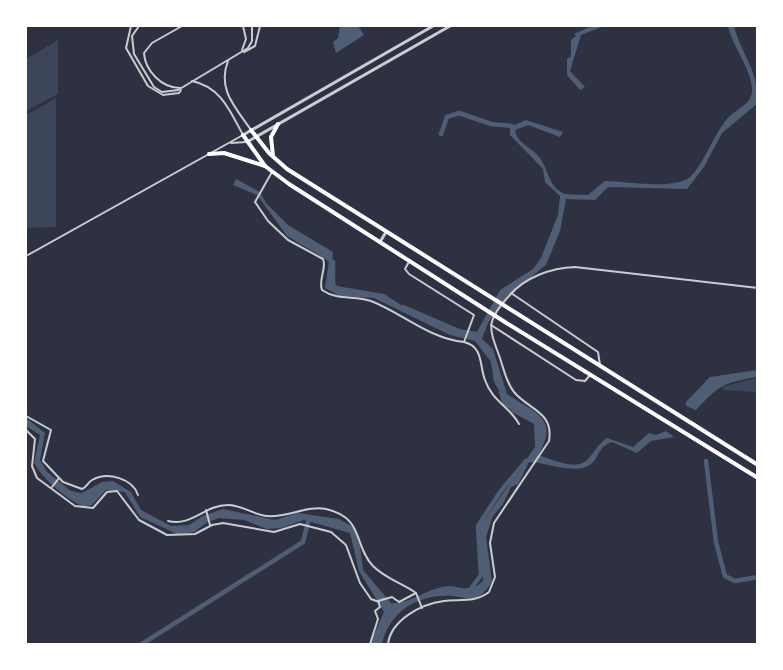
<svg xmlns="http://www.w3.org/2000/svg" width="783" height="670" viewBox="0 0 783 670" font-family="'IBM Plex Sans',sans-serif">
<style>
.green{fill:#3c4559}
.water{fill:#4f5d75}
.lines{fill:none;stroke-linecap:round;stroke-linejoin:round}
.canal{stroke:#4f5d75;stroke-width:4.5}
.minor{stroke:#caccd0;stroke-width:2}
.tertiary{stroke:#caccd0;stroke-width:3}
.secondary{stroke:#fff;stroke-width:4}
</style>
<rect width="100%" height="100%" fill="#2d3142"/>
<!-- green -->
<g class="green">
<polygon points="58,40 58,94 26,111 26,59"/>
<polygon points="56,98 56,227 26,228 26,115"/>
<polygon points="757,378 757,392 722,390 725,386"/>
</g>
<!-- water -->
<g class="water">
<polygon points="340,26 358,26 364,35 336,53 333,42 338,38"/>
<polygon points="591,26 604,26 581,35 570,71 585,87 580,90 567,75 567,59 571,56 571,40 576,36 574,34"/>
<path d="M728,26H734C742,57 759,69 757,104L722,133L704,167L687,189L608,187L595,200L566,199L560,231L546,265L507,296L488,323L482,339L493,349L507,394C533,412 561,417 538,455C551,459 577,472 588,459C595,451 598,444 607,438L633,447L649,433L656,435L666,431L674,437L651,441L637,453L612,442C597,447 599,459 590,465C575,475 546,462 529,462L518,484L511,487L503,504L493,516L486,537L492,582C487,588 483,596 475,598C469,600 459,596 452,596C418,594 390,611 382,644H370L384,612L359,571L350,533L304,520L281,528L267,529L244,520L219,518L208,522L194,532L177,534L140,517L125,492L106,490L92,505L83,507C64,496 45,482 34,463L40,435L26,426V418L45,433L40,460L47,472L71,491L82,493L102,482L113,481L131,492L141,510L171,526L189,525L203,516L223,509L275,520L298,513L339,519L353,527L359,538L363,570L391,603C407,605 426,590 442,587C460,583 466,596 483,581V576L480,538L477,531L535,447L534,424L512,412L494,382L491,362L475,341L450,335L374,298L340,296L325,288L329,261L287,236L257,195L233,185L236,179L260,192L266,203L288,225L333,252L331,278L337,286L384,294L412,312L443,326L477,332L500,290L533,269L541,258L558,215L560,196L545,182L543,169L510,135V127L526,120L563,132L560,137L528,125L515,130C517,144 532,147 539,157C549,169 547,183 561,192C566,196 581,194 588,195L605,181C626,181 676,191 691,176C703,165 714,134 727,119C735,109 753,105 752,89C752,70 732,46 728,26Z"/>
<path d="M757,370V377C723,383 719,385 696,410L686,406V402L710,377Z"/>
</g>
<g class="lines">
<!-- canal -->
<g class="canal">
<polyline points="441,134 447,117 459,113 491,124 512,126 513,131"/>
<polyline points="328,258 333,262 333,286"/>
<polyline points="403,307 461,332"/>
<polyline points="501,392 505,404 513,408"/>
<polyline points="706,461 716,542 725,576 735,581 758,577"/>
<polyline points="465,591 470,590 481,575 478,526 500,492 526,461"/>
<polyline points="142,644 303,542 309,518"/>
</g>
<!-- minor -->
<g class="minor">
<polyline points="131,26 126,48 148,86 163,95 179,93 181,90"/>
<polyline points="139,26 132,36 134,54 154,87 162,92 178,90 248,48 252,41 252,26"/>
<polyline points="242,50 246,39 243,26"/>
<polyline points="244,52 255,46 260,26"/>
<path d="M228,61C217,89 235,107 251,130"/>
<path d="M180,88C162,88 145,71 144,53L152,43L182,26"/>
<polyline points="231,143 246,142"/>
<path d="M272,172L255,202L268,221L288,240L323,259C327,269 318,279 322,290C338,301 354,295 371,301C402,313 430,339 464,342"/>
<path d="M26,256L243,135C230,111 221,87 192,81"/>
<path d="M410,260L405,269L409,274L474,315L464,342C484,347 479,365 485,380C492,401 510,407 519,424"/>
<polyline points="511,293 598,352 600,365"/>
<polyline points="491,325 576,380 585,381 591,374"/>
<path d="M26,416L51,430L43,461L63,482L82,489C87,487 87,483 92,480C108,471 133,479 138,495"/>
<polyline points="26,430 35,439 32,466 37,478 75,506 93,508 107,492 117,491 139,520 167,535 195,534 212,525 223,523 274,532 300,524 331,532 346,545 360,583 371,599 379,602"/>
<polyline points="52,487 59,478"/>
<polyline points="206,510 210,525"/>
<path d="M168,521C192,527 204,505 228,505C242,505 254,515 267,516C287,518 307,505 326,509C365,518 353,545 373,566C386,579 402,583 416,593L422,608"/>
<polyline points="370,644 378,619 375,611 380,607 378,601 392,597 399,602 416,593"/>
<path d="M388,644C391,620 421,604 444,601C460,599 475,603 489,592L495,577L490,543L494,523L549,441C554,412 529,410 514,392C506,382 504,370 500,358C489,328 485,322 509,296C525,277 551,268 575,267L758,288"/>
</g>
<!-- tertiary -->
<g class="tertiary">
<polyline points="243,135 433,26"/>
<polyline points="247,142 450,26"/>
<polyline points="380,242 386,232"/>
</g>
<!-- secondary -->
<g class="secondary">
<polyline points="251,130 269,153 287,169 758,465"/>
<polyline points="243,135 265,166 289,184 508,324 758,478"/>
<polyline points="209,154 224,153 265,166"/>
<polyline points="273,156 271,137 278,124"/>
</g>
</g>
<!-- border -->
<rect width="783" height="670" fill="none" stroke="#ffffff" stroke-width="54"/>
</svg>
